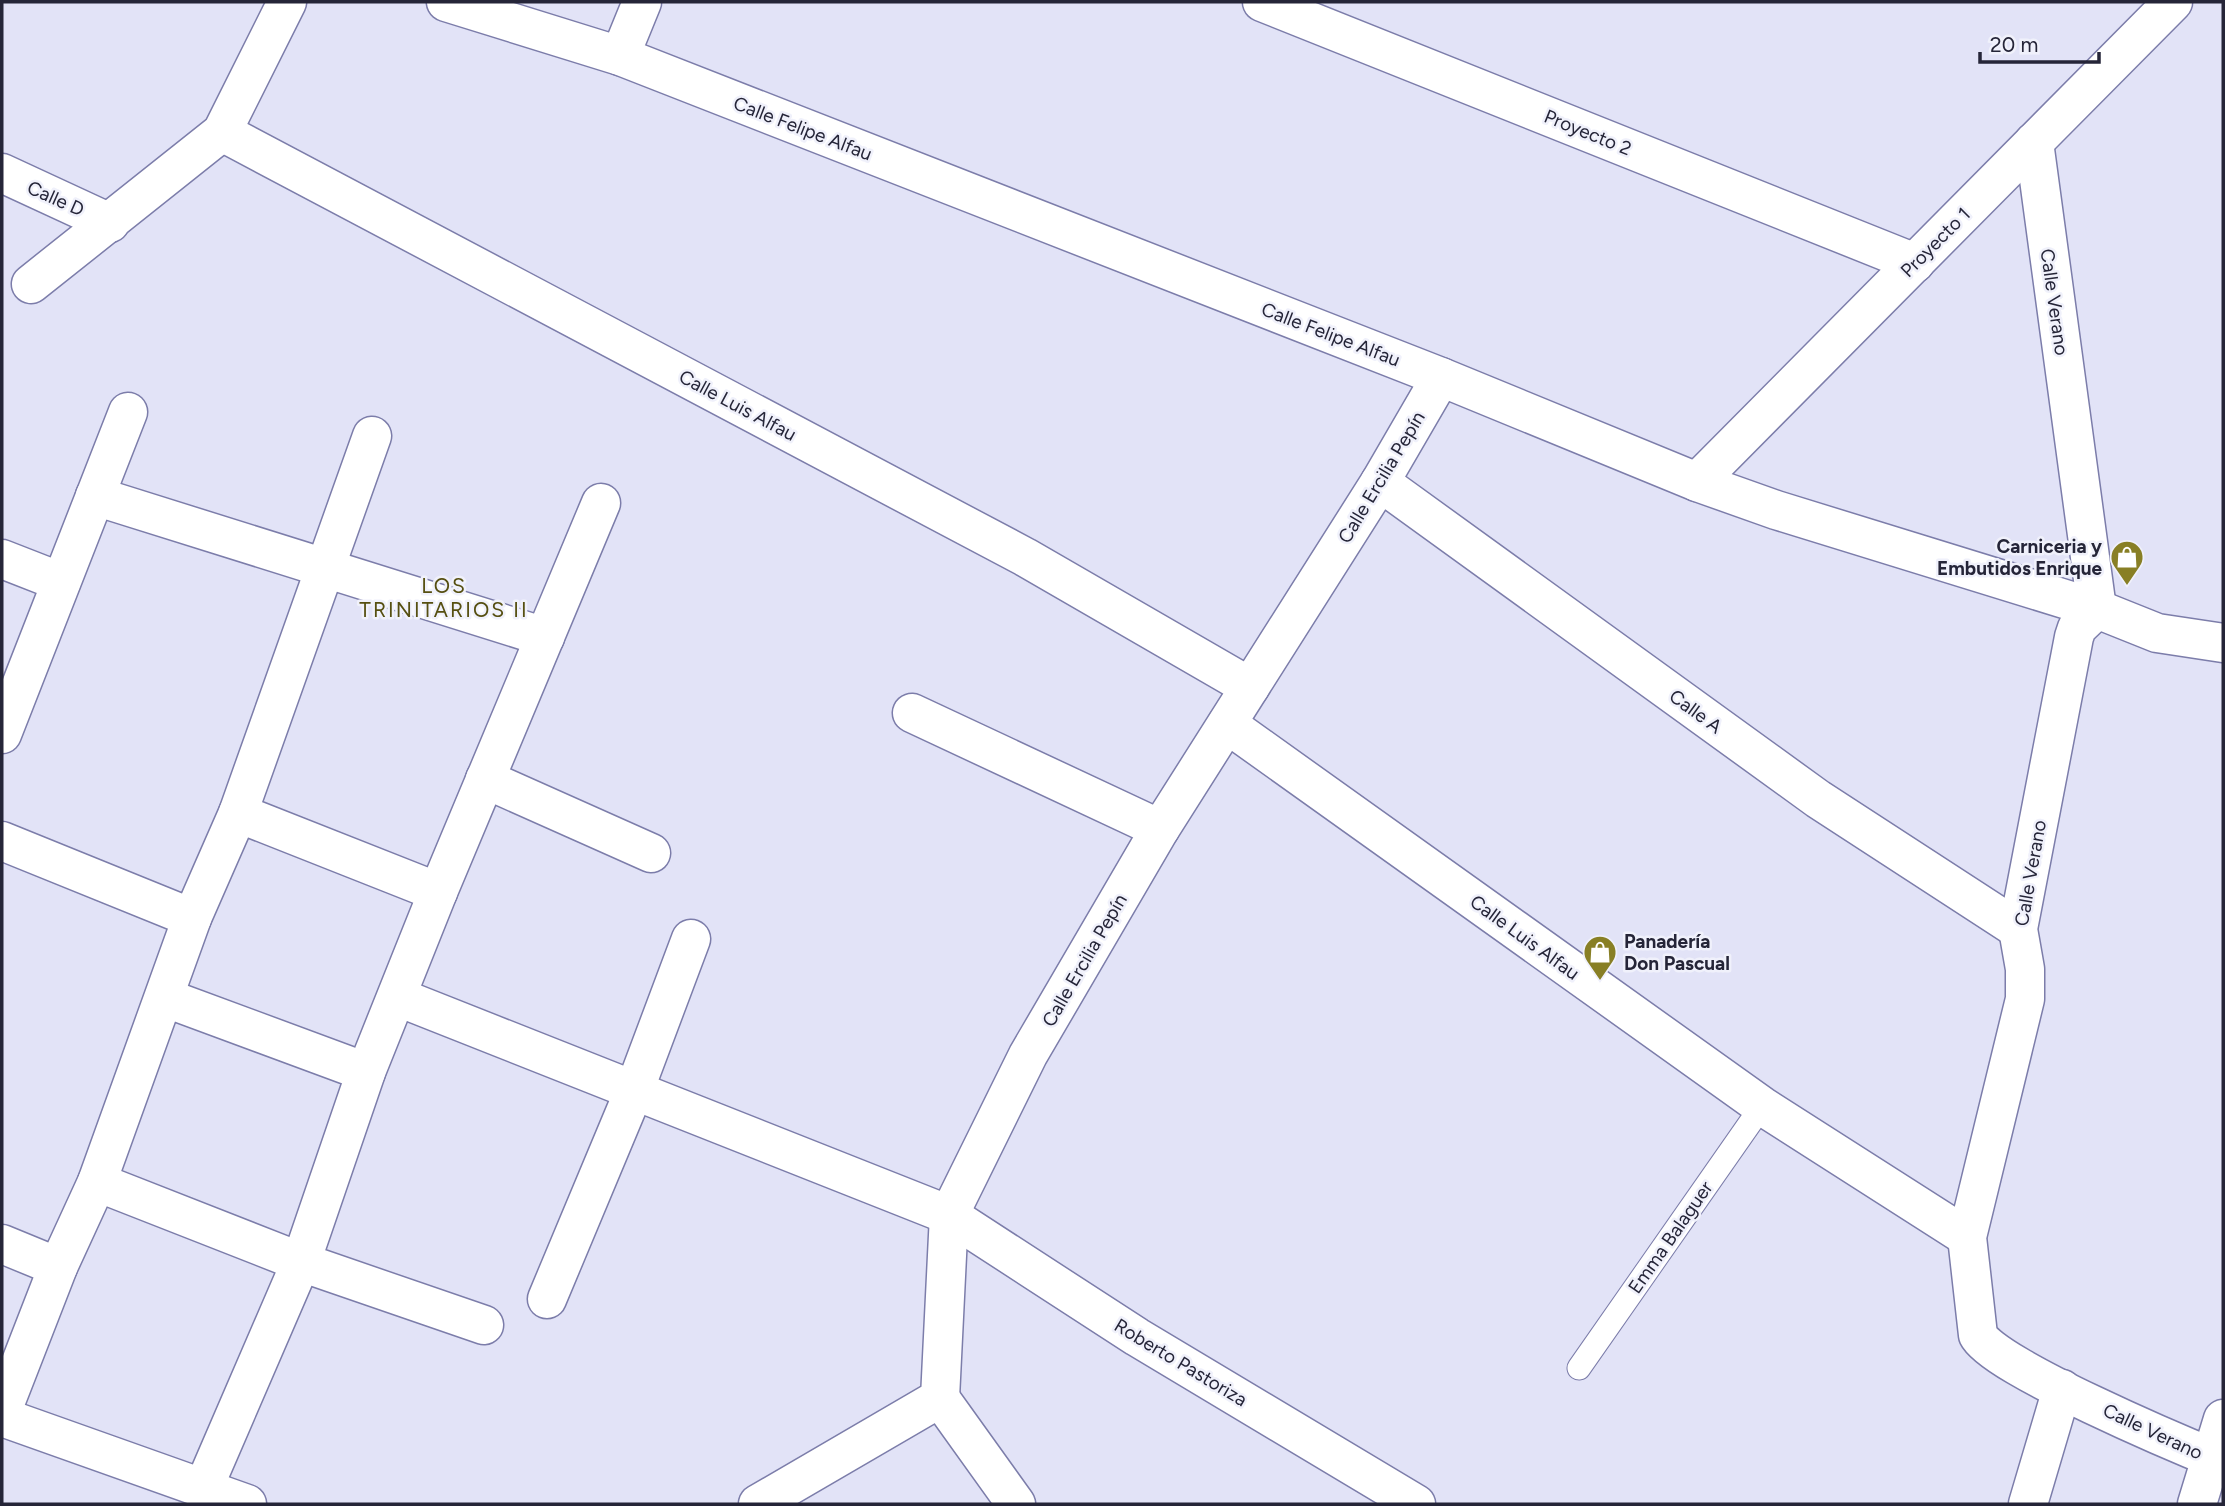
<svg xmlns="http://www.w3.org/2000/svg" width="2225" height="1506" viewBox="0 0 2225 1506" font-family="Figtree,sans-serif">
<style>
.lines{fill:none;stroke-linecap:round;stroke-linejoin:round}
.lane-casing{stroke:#7c7daa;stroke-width:25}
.street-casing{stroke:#7c7daa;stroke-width:41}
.lane{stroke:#fff;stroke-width:23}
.street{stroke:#fff;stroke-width:38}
.labels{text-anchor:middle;stroke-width:5;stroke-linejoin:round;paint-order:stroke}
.street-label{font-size:19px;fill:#252538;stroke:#f0f1fb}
.poi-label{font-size:19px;font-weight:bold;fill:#252538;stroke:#f0f1fb;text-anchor:end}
.neighbourhood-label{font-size:21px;letter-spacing:2px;fill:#564f11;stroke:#f0f1fb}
</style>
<rect width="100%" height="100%" fill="#e2e3f7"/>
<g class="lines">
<defs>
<polyline id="lane" points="1579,1368 1762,1106"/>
<g id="street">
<polyline points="446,2 620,56 1441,377 1697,482 1776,510 2097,609 2157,633 2223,643"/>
<polyline points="1262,2 1915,263"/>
<polyline points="620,56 642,2"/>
<polyline points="222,132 1025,557 1250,687"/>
<path d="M2034,142L2097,609L2077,628L2074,637L2018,929L2025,969V999L1967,1237L1978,1335C1993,1366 2183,1446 2223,1462"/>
<polyline points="2,173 110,223"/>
<polyline points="31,284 222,132 287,2"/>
<polyline points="1380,482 1818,799 2018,929"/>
<polyline points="1697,482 2173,2"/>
<polyline points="95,496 545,637"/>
<polyline points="2,559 61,582"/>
<polyline points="912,713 1160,829"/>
<polyline points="1227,724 1762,1106 1967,1237"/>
<polyline points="2,734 128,412"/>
<polyline points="485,779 651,853"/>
<polyline points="238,813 438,892"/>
<polyline points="2,841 192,918"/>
<polyline points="398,997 949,1215 1137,1337 1416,1504"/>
<polyline points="166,998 366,1072"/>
<polyline points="97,1182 301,1262 484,1325"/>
<polyline points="2,1244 58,1267"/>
<polyline points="547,1299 634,1091 691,939"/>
<polyline points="940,1398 1016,1504"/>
<polyline points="2,1411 58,1267 97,1182 192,918 238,813 372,436"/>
<polyline points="2,1417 247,1504"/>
<polyline points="203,1489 301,1262 366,1072 438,892 601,503"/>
<polyline points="758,1504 940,1398 949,1215 1028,1055 1160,829 1380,482 1441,377"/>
<polyline points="2028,1504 2062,1389"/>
<polyline points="2197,1504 2223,1419"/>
</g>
</defs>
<!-- lane casing -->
<use href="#lane" class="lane-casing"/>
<!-- street casing -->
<use href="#street" class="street-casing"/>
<!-- lane -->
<use href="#lane" class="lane"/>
<!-- street -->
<use href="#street" class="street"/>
</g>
<!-- icons -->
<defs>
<symbol id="shop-pin" viewBox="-11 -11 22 30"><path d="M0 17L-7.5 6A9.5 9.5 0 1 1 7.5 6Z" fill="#887f25" stroke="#f0f1fb"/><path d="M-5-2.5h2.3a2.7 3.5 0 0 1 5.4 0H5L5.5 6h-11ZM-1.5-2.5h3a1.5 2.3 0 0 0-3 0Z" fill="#fff"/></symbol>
</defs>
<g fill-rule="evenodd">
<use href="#shop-pin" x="2108" y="538" width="38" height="52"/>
<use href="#shop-pin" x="1581" y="933" width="38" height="52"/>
</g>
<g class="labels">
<!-- street labels -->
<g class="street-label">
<text transform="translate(803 128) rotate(21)" y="7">Calle Felipe Alfau</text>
<text transform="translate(1588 132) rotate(22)" y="7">Proyecto 2</text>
<text transform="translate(56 198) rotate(24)" y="7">Calle D</text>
<text transform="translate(1935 242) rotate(-45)" y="7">Proyecto 1</text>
<text transform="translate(2055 302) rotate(82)" y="7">Calle Verano</text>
<text transform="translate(1331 334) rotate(21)" y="7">Calle Felipe Alfau</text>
<text transform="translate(738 405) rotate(28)" y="7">Calle Luis Alfau</text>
<text transform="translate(1381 477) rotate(-59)" y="7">Calle Ercilia Pepín</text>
<text transform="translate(1696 711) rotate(36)" y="7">Calle A</text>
<text transform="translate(2030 873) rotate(-80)" y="7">Calle Verano</text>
<text transform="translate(1525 937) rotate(36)" y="7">Calle Luis Alfau</text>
<text transform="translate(1084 960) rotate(-60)" y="7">Calle Ercilia Pepín</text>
<text transform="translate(1670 1237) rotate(-55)" y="7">Emma Balaguer</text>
<text transform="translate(1181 1362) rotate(31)" y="7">Roberto Pastoriza</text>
<text transform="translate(2153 1431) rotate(25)" y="7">Calle Verano</text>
</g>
<!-- poi labels -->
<g class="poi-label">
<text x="2102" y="553">Carniceria y<tspan x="2102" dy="22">Embutidos Enrique</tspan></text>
<text x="1624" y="948" text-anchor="start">Panadería<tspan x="1624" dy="22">Don Pascual</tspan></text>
</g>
<!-- neighbourhood labels -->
<g class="neighbourhood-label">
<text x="444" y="593">LOS<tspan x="444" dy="24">TRINITARIOS II</tspan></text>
</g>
</g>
<!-- border -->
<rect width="2225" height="1506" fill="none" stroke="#252538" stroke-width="7"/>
<!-- scale -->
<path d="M1980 52v10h119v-10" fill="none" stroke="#252538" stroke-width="3.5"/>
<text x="1990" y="52" font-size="21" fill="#252538" stroke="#f0f1fb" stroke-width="5" paint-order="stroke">20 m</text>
</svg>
